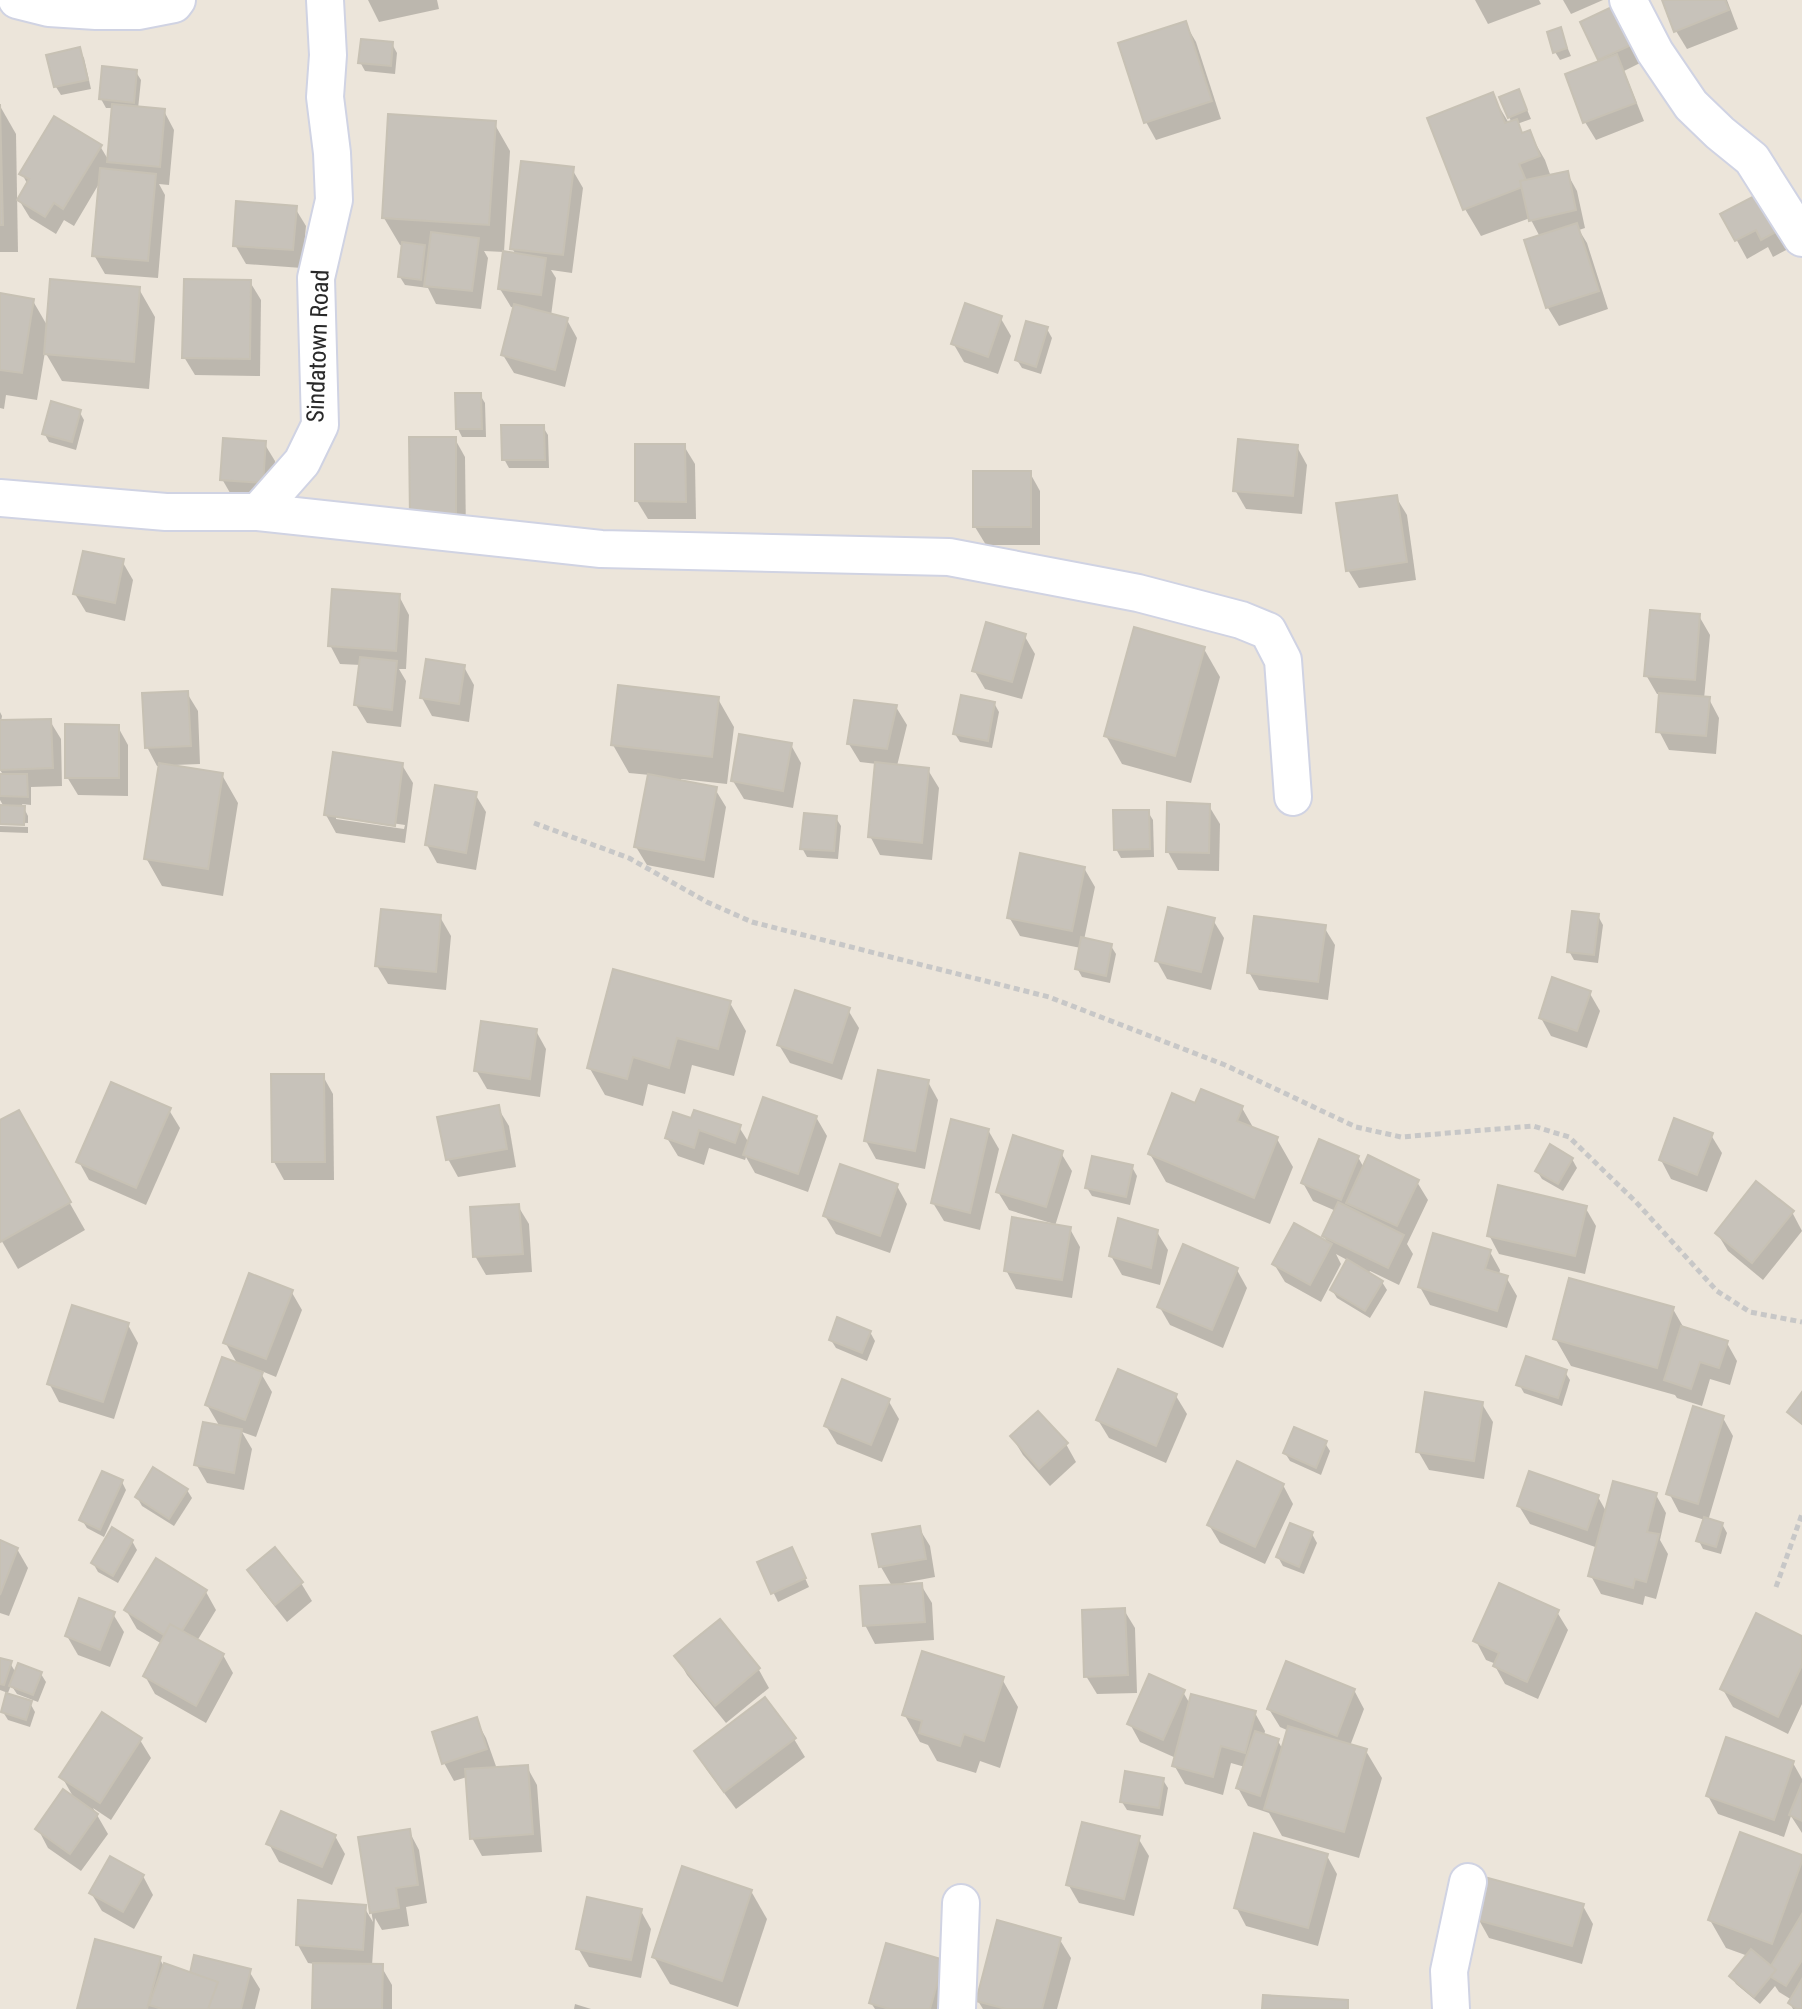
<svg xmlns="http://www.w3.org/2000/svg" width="1802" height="2009" viewBox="0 0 1802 2009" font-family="'Roboto Condensed',sans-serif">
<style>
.shadow{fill:#0003;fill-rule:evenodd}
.building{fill:#c7c2ba;stroke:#c7c1b4;stroke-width:2}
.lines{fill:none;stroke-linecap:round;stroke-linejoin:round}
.minor-casing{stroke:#d0d3e3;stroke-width:40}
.path{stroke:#c7c7c7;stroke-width:5;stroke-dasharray:6 4;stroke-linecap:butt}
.minor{stroke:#fff;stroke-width:36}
.labels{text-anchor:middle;stroke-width:6;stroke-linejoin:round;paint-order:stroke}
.street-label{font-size:24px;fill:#292929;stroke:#fff}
</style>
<rect width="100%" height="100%" fill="#ece5da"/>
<!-- shadow -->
<g class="shadow">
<polygon points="368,0 437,0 439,9 379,22"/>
<polygon points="1475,0 1539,0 1541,4 1488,24"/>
<polygon points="1563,0 1603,0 1571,14"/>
<polygon points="1664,0 1727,0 1738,29 1687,49 1676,31"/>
<polygon points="1619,6 1646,60 1624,71 1644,121 1596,140 1585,122 1601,62 1582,23"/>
<polygon points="1185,23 1196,42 1221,119 1156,140 1146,122"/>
<polygon points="1560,30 1571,56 1560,60 1555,52"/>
<polygon points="392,44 397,53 395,74 365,71 360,62"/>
<polygon points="79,50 84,58 91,89 61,95 56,87 49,57"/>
<polygon points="136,72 141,80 138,109 164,111 174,130 169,185 159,184 165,195 158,278 105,274 94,255 100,182 74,226 64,220 56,234 30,218 19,200 28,185 22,174 100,146 109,161 113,108 106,108 101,99"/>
<polygon points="1492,95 1510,125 1512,124 1502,98 1523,100 1531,119 1517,124 1523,135 1529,132 1545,160 1551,177 1567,173 1577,191 1585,228 1579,230 1587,243 1608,309 1559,326 1548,308 1526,241 1540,237 1530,218 1481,236 1465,209"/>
<polygon points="0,106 16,134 18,252 0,252"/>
<polygon points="494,123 510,151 504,252 484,251 488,258 481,309 436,304 428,288 405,285 400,277 404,246 400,245 384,218"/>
<polygon points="572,169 583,188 572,273 551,270 556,278 551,316 567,320 577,338 565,387 514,373 503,355 515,308 511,307 500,289 516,255 512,248"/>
<polygon points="1761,195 1790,248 1773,257 1768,247 1747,259 1723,215"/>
<polygon points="295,208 306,226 302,268 246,264 235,245"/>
<polygon points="250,282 261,300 260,376 195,375 184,357"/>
<polygon points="139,289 155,317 149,389 62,381 45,352 37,400 6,395 4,409 0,408 0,295 33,301 48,327"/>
<polygon points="1000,317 1011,336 998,374 964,362 953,343"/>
<polygon points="1047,329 1052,338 1041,374 1022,368 1017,360"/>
<polygon points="480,395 485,403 486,437 462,437 458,429"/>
<polygon points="79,411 84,420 76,450 49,442 44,433"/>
<polygon points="543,427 548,435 549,468 509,468 504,459"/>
<polygon points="455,439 465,457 466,536 423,536"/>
<polygon points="264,443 275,461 272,501 233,498 222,479"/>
<polygon points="684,446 695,464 696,519 648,519 637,501"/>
<polygon points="1297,447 1307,465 1302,514 1246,509 1235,490"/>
<polygon points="1030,473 1040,491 1040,545 986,545 975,527"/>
<polygon points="1396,497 1407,515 1416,580 1359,588 1348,570"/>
<polygon points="122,561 133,580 125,621 86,612 75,594"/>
<polygon points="399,596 409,615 406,669 399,669 406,681 401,727 367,723 356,705 361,665 340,664 330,645"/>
<polygon points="1699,616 1710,635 1704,699 1709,699 1719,718 1716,754 1669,750 1659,731 1661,694 1657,694 1646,675"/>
<polygon points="1024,635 1035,654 1022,699 985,689 974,670"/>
<polygon points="1204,649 1220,677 1191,783 1122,764 1106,736"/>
<polygon points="464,667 474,685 469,722 432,716 422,698"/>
<polygon points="187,693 198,711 200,764 174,765 173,767 222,775 238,803 223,896 162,886 146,858 160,766 157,766 147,747"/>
<polygon points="718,699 734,727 727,784 681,779 681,782 715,789 726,807 714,878 647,865 636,847 650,775 629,773 613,745"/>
<polygon points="994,703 999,712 992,748 960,742 955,734"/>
<polygon points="896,707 907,725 897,766 928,770 939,788 932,860 880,855 870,836 877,764 860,762 849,744"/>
<polygon points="0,712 2,716 1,722 50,721 61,739 62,786 31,787 31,805 22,804 28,816 28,823 0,822 0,807 4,807 0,800 0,776 4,776 0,770"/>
<polygon points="118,727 128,745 128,796 78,795 67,777"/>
<polygon points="791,745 801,763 793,808 744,799 733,781"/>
<path d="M402,765L413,783L405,843L336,833L326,815ZM336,815L405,825L404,829L336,819Z"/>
<polygon points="475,794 486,812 476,870 437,863 427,845"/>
<polygon points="1209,806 1220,824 1219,871 1178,870 1168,852"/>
<polygon points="1148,812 1153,820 1154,857 1121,858 1116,849"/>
<polygon points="836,818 841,826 838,859 807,857 802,848"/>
<polygon points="0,826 28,827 28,833 0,832"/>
<polygon points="1084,868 1095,887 1084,940 1111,946 1116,954 1110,983 1082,977 1077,968 1081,948 1020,936 1009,917"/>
<polygon points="1598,916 1603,925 1598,963 1574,960 1569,951"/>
<polygon points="440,917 451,936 446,990 388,984 377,966"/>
<polygon points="1213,920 1224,938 1211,990 1167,979 1157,961"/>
<polygon points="1324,927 1335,945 1328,1000 1259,990 1249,972"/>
<polygon points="1589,992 1600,1011 1587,1048 1551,1036 1541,1018"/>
<polygon points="730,1003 746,1031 734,1076 692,1065 685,1094 648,1084 643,1106 605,1095 589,1067"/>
<polygon points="848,1010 859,1028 842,1080 790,1063 779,1045"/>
<polygon points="536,1031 546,1049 540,1097 487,1089 476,1070"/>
<polygon points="323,1076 333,1094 334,1180 284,1180 274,1162"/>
<polygon points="928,1082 938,1100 925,1169 876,1159 866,1141"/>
<polygon points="1197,1105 1242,1108 1254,1129 1277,1139 1293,1167 1270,1224 1166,1182 1150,1154"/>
<polygon points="498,1108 509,1126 516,1167 458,1177 448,1159"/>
<polygon points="169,1110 180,1128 146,1205 89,1180 79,1162"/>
<polygon points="18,1112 85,1230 18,1269 0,1238 0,1123"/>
<polygon points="816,1117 827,1136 808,1192 755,1173 746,1157 745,1160 709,1148 704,1165 678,1156 667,1138 692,1120 739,1127 749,1143"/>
<polygon points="988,1130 999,1149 980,1230 944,1221 933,1203"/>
<polygon points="1711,1135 1722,1153 1707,1192 1671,1179 1661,1160"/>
<polygon points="1061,1153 1072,1171 1055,1226 1070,1229 1080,1247 1072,1298 1016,1289 1006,1270 1051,1223 1009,1210 998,1192"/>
<polygon points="1358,1157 1364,1168 1417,1182 1428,1200 1407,1244 1413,1254 1399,1285 1370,1271 1368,1274 1382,1282 1387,1290 1370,1318 1337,1298 1332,1290 1349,1261 1336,1254 1341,1264 1321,1302 1285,1282 1274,1264 1329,1245 1324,1236 1336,1211 1313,1201 1303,1183"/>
<polygon points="1572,1159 1577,1168 1563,1191 1542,1179 1537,1171"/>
<polygon points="1132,1167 1137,1176 1130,1205 1092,1196 1087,1188"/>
<polygon points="897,1186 907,1204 890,1253 836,1234 825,1216"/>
<polygon points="518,1206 529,1224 532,1272 486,1275 475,1256"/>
<polygon points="1585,1207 1596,1226 1585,1274 1499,1254 1489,1235"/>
<polygon points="1792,1212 1802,1231 1763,1280 1728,1251 1717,1233"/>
<polygon points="1157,1232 1168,1250 1160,1285 1122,1275 1111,1256"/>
<polygon points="1490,1252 1500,1270 1499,1275 1506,1277 1517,1296 1507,1328 1430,1305 1420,1287"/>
<polygon points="1237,1270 1247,1288 1223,1348 1170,1325 1159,1306"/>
<polygon points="291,1291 302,1310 276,1377 259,1370 272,1392 256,1437 242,1432 252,1449 244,1490 207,1483 196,1464 220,1427 207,1405 238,1365 225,1342"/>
<polygon points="1673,1309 1685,1330 1727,1343 1737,1361 1730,1385 1710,1379 1702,1406 1677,1398 1675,1395 1571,1366 1555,1338"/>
<polygon points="128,1325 138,1343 114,1419 59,1402 49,1383"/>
<polygon points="870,1332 875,1341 867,1361 836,1348 831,1340"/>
<polygon points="1565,1372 1570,1380 1562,1406 1524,1393 1519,1384"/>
<polygon points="1176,1396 1187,1414 1166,1463 1109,1438 1098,1420"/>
<polygon points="888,1400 899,1419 882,1462 837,1444 826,1426"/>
<polygon points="1482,1404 1493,1422 1484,1479 1429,1470 1418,1451"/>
<polygon points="1723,1418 1733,1436 1708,1521 1722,1524 1727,1533 1721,1554 1703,1549 1699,1541 1705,1520 1679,1512 1669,1493"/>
<polygon points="1012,1437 1066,1444 1076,1462 1050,1486 1023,1455"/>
<polygon points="1325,1443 1330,1451 1321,1475 1290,1461 1285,1453"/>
<polygon points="122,1482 126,1490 104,1537 87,1528 82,1520"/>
<polygon points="1283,1485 1293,1504 1265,1564 1220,1543 1209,1525"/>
<polygon points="187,1490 192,1498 174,1526 142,1506 137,1497"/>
<polygon points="1656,1495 1666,1513 1660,1540 1668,1554 1656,1599 1645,1596 1643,1605 1601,1594 1591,1576 1598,1548 1530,1524 1519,1506 1598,1497 1607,1513"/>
<polygon points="919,1528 930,1546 935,1577 903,1583 903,1586 921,1585 932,1603 934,1640 875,1644 865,1625 892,1586 881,1567 875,1536"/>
<polygon points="1312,1534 1317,1543 1304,1574 1283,1566 1278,1557"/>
<polygon points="132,1541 137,1550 118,1583 98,1572 93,1563"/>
<polygon points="0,1542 17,1549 28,1568 9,1616 0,1613"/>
<polygon points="796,1558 809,1587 778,1602 759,1563"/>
<polygon points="250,1570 301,1583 312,1601 287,1622 260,1588"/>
<polygon points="206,1592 216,1610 197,1641 223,1655 233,1673 206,1723 155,1694 145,1676 162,1644 137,1629 126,1610"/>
<polygon points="1124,1610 1135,1628 1137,1693 1097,1694 1086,1676"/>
<polygon points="1557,1612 1568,1630 1538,1699 1505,1684 1495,1666 1496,1664 1486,1660 1476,1641"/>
<polygon points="113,1614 124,1632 110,1667 78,1655 67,1636"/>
<polygon points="720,1622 759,1670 769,1688 726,1723 687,1675 677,1657"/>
<polygon points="1802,1638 1802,1704 1788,1734 1733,1707 1722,1688"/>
<polygon points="0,1660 10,1663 16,1673 41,1674 46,1682 38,1702 17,1694 11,1685 8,1693 0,1690"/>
<polygon points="1002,1679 1018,1707 1000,1768 980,1761 976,1773 937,1761 928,1745 920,1742 904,1714"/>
<polygon points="1354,1690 1364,1709 1350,1746 1366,1751 1382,1778 1359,1858 1282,1836 1269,1813 1248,1806 1238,1788 1245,1767 1231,1763 1223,1795 1185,1784 1174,1765 1176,1758 1140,1742 1130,1724 1183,1692 1190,1704 1255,1713 1265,1731 1264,1736 1278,1741 1283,1750 1289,1731 1280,1727 1269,1709"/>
<polygon points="30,1703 35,1712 30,1727 8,1720 3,1712"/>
<polygon points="476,1720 486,1738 497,1769 527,1767 537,1785 542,1852 482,1856 472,1838 467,1777 454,1781 444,1763"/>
<polygon points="794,1739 805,1757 736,1809 707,1770 696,1752"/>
<polygon points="140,1740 151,1758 111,1820 93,1808 108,1834 81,1871 48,1848 38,1829 75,1800 62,1777"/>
<polygon points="1793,1763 1802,1779 1802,1833 1791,1816 1784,1837 1718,1814 1708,1796"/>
<polygon points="1163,1780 1168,1788 1163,1816 1127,1810 1122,1802"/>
<polygon points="409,1831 419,1850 427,1903 406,1907 409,1926 382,1930 375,1918 372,1966 381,1966 392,1985 392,2009 314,2009 315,1964 308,1963 298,1945 364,1907 373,1922 360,1839"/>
<polygon points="335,1836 345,1854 332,1885 279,1862 269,1844"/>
<polygon points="1138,1838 1149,1856 1134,1916 1079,1903 1068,1884"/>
<polygon points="1327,1856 1337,1874 1318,1946 1246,1926 1236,1907"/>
<polygon points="1802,1857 1802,2009 1793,2009 1790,2003 1792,2000 1779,1992 1775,1986 1760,2004 1736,1984 1731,1976 1748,1956 1726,1948 1710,1920"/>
<polygon points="143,1876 153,1895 134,1929 102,1911 91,1893"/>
<polygon points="751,1891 767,1919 738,2007 670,1984 654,1957"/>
<polygon points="1583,1906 1593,1924 1582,1964 1489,1938 1479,1920"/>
<polygon points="641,1911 651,1929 641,1978 589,1967 578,1948"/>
<polygon points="1060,1940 1071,1958 1057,2009 983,2009 978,2001"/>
<polygon points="160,1959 163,1965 192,1975 249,1971 260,1989 255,2009 79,2009"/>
<polygon points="942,1961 945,2009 875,2009 871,2003"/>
<polygon points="575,2004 591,2009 574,2009"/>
</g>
<!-- building -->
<g class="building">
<polygon points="1662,0 1725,0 1729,10 1674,32"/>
<polygon points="1620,3 1638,42 1598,60 1580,22"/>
<polygon points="1186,21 1212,101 1144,123 1118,43"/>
<polygon points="1561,27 1567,48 1553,53 1547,32"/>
<polygon points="361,39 393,42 391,66 358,63"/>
<polygon points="80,47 88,80 54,87 46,55"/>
<polygon points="1617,54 1636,103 1583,123 1565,74"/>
<polygon points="102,66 137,70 134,103 99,99"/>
<polygon points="1519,89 1527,110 1508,118 1499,97"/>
<polygon points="1493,92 1505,123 1517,119 1522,133 1530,130 1540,156 1519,164 1528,185 1463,210 1427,118"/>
<polygon points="0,104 3,225 0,225"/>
<polygon points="112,104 165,109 160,167 107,162"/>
<polygon points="388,114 496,121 489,225 382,218"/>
<polygon points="54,116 102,145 63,209 54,203 45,217 17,200 29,179 19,174"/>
<polygon points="521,161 574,167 563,255 510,249"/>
<polygon points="100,168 156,174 148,261 92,256"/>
<polygon points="1568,171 1576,210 1529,221 1520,181"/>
<polygon points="1762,192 1781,229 1761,240 1756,230 1735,241 1720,214"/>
<polygon points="236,201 297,206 293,250 233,246"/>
<polygon points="1577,223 1599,291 1546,308 1524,240"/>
<polygon points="431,232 479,238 472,291 424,286"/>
<polygon points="402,242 425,245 421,280 398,277"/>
<polygon points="503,251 546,258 541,295 498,289"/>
<polygon points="50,279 140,287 134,362 44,354"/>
<polygon points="184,279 251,280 250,359 182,358"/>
<polygon points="0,293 34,299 22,373 0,370"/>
<polygon points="965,303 1002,316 988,357 951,344"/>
<polygon points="514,304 568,318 555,370 501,355"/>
<polygon points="1026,321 1048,327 1036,367 1015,360"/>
<polygon points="455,393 481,393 482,429 456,429"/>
<polygon points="51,401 81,410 72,442 42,434"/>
<polygon points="501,425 544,425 545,460 502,460"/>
<polygon points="409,437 456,437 456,518 410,518"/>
<polygon points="223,438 266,441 263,483 220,480"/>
<polygon points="1238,439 1298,445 1293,496 1233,491"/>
<polygon points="635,444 685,444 686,502 635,501"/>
<rect x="973" y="471" width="58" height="56"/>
<polygon points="1397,495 1407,562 1346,571 1336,503"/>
<polygon points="83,551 124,559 115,603 73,594"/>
<polygon points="332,589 400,594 396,651 328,646"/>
<polygon points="1650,610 1700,614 1695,680 1644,676"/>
<polygon points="986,622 1026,634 1012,682 972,671"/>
<polygon points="1134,627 1205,647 1175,756 1104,736"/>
<polygon points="360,657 397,661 392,710 354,705"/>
<polygon points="426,659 465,665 459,704 420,698"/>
<polygon points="618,685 719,697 712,757 611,745"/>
<polygon points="188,691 191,746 145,748 142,693"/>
<polygon points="1659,693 1710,697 1706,736 1656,732"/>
<polygon points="961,695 995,702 988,741 953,734"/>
<polygon points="854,700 897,705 887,749 847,744"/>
<polygon points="51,719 53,768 0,770 0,720"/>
<polygon points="65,724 119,725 119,778 65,778"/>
<polygon points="739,734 792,743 783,791 731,781"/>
<polygon points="333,752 403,763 395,826 324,815"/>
<polygon points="875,762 929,768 922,843 868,837"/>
<polygon points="159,763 223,773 208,869 144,859"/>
<polygon points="0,774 27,774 28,797 0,796"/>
<polygon points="648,774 717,787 704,860 634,847"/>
<polygon points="435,785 477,792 466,853 425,845"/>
<polygon points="1167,802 1210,804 1209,853 1166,852"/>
<polygon points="0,805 25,806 24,825 0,824"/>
<polygon points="1113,810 1149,810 1150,849 1114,850"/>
<polygon points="804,813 837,816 834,851 800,849"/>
<polygon points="1020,853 1085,867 1072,931 1007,918"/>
<polygon points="1168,907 1215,918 1201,972 1155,961"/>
<polygon points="381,909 441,915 436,972 375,966"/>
<polygon points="1572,911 1599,914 1594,955 1567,952"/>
<polygon points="1254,916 1326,925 1318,982 1247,973"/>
<polygon points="1081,937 1112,944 1106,976 1075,969"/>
<polygon points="613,969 731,1001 718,1049 677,1038 669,1068 633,1057 627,1079 587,1068"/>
<polygon points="1552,977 1591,991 1577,1031 1539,1018"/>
<polygon points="795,990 850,1008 832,1063 777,1045"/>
<polygon points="481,1021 537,1029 530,1079 474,1071"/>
<polygon points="878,1070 929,1080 915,1151 864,1141"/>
<polygon points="271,1074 324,1074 325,1162 272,1162"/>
<polygon points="111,1082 171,1108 136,1188 76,1162"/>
<polygon points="1201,1089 1243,1106 1237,1121 1278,1137 1254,1198 1148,1154 1172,1093 1195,1103"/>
<polygon points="763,1097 817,1116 798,1174 743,1155"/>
<polygon points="499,1105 507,1149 446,1160 437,1117"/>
<polygon points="19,1110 71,1202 0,1242 0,1120"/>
<polygon points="694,1110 741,1125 735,1143 699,1130 694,1148 665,1138 673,1112 691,1118"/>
<polygon points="1674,1118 1713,1133 1697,1175 1659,1160"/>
<polygon points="951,1119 989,1129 970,1213 931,1203"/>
<polygon points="1013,1135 1063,1151 1046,1207 996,1192"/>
<polygon points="1319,1139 1359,1156 1341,1200 1301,1183"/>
<polygon points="1550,1144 1573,1158 1558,1184 1535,1171"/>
<polygon points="1368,1155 1419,1180 1397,1226 1346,1203"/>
<polygon points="1092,1156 1133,1165 1126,1197 1085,1188"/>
<polygon points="840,1164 898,1184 880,1236 823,1216"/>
<polygon points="1756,1181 1794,1211 1752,1263 1715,1233"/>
<polygon points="1498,1185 1587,1206 1575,1256 1487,1236"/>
<polygon points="1338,1202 1404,1235 1388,1268 1322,1236"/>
<polygon points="519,1204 523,1254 473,1257 470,1207"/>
<polygon points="1012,1217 1071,1227 1062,1280 1004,1271"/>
<polygon points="1118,1218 1158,1230 1151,1268 1109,1256"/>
<polygon points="1294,1223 1332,1244 1310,1285 1272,1264"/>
<polygon points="1433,1233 1491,1250 1485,1269 1508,1276 1497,1311 1418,1287"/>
<polygon points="1183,1244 1238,1268 1212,1330 1157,1307"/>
<polygon points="1347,1259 1383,1281 1365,1311 1330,1290"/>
<polygon points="249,1273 293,1290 266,1359 223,1343"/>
<polygon points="1569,1278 1674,1307 1657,1368 1553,1339"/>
<polygon points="72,1305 129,1323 103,1402 47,1384"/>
<polygon points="837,1317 871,1331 862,1353 829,1340"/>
<polygon points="1681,1326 1728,1341 1719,1368 1700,1362 1691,1389 1664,1380"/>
<polygon points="1526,1356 1567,1370 1558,1398 1516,1385"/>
<polygon points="222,1357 263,1372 245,1420 205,1405"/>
<polygon points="1118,1369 1177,1394 1156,1446 1096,1420"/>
<polygon points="842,1379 890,1399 871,1445 824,1426"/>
<polygon points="1425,1392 1483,1402 1474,1461 1416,1452"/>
<polygon points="1802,1392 1802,1424 1787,1412"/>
<polygon points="1693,1406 1724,1416 1698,1504 1666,1494"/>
<polygon points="1038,1411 1068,1443 1039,1469 1010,1436"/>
<polygon points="203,1422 242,1429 234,1473 194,1465"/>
<polygon points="1294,1427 1327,1441 1316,1468 1283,1453"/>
<polygon points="1237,1461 1284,1484 1255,1547 1207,1525"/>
<polygon points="153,1467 188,1489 169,1519 135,1497"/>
<polygon points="102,1471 123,1480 100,1530 79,1520"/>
<polygon points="1529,1471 1599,1495 1587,1530 1517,1506"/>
<polygon points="1613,1481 1657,1493 1647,1532 1659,1534 1646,1582 1635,1579 1633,1588 1588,1576"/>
<polygon points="1704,1517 1723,1523 1716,1547 1696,1541"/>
<polygon points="1290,1523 1313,1532 1299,1567 1276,1557"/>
<polygon points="920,1526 926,1559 879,1567 872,1534"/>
<polygon points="112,1527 133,1540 113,1576 91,1563"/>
<polygon points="0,1540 18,1548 0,1595"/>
<polygon points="275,1547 303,1582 275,1605 247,1570"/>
<polygon points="792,1547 806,1578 771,1594 757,1562"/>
<polygon points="156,1558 207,1590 175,1642 124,1610"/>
<polygon points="922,1583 925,1622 863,1626 860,1586"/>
<polygon points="1499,1583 1559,1610 1527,1682 1493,1666 1499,1653 1473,1641"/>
<polygon points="79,1598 115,1612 100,1650 65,1636"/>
<polygon points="1125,1608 1128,1675 1084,1677 1082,1610"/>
<polygon points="1756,1613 1802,1636 1802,1665 1778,1717 1720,1689"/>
<polygon points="720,1619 760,1668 715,1706 674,1656"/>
<polygon points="170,1624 224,1654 196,1706 143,1676"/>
<polygon points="922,1651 1004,1677 984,1741 964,1734 960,1746 919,1733 922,1721 902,1715"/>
<polygon points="0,1658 12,1661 4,1685 0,1684"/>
<polygon points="1286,1661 1355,1689 1337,1736 1267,1709"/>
<polygon points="18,1663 42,1672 33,1695 9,1686"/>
<polygon points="1149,1674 1185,1690 1163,1740 1127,1724"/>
<polygon points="6,1693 32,1701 26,1720 1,1712"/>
<polygon points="1191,1694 1256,1711 1245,1753 1221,1746 1213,1777 1172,1766"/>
<polygon points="765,1697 796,1738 724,1792 694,1751"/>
<polygon points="102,1712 142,1738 100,1803 59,1777"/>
<polygon points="477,1717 487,1749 442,1764 432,1732"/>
<polygon points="1288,1726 1367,1749 1344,1832 1264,1809"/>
<polygon points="1255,1731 1279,1739 1260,1796 1236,1788"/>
<polygon points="1726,1737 1794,1761 1774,1820 1706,1796"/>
<polygon points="528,1765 533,1834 470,1839 465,1769"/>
<polygon points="1125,1771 1164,1778 1159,1808 1120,1802"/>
<polygon points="1802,1783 1802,1821 1789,1815"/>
<polygon points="63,1789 98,1814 70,1854 35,1829"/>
<polygon points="281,1811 336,1835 322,1867 266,1844"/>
<polygon points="1082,1822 1140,1836 1124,1899 1066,1885"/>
<polygon points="410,1829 418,1885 396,1888 399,1908 370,1913 358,1837"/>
<polygon points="1740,1832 1802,1855 1802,1861 1772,1944 1708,1920"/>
<polygon points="1254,1833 1328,1854 1308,1928 1234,1908"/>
<polygon points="110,1856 144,1875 123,1912 89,1893"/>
<polygon points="682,1866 752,1890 722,1981 652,1957"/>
<polygon points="1488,1878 1584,1904 1572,1946 1477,1920"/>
<polygon points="587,1897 642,1909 631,1960 576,1949"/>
<polygon points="298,1900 366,1905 363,1950 296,1945"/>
<polygon points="1802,1914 1802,1960 1786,1986 1766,1974"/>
<polygon points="997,1920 1061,1938 1042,2009 1006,2009 976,2001"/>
<polygon points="95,1939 161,1957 147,2009 77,2009"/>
<polygon points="886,1943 944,1960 930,2009 889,2009 869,2003"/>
<polygon points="1751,1949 1776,1970 1754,1997 1729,1976"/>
<polygon points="194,1955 251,1969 241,2009 182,2009"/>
<polygon points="164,1963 218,1982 208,2009 162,2009 149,2005"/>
<polygon points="313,1963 383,1964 382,2009 312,2009"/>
<polygon points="1802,1979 1802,2009 1797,2009 1788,2003"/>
<polygon points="1263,1995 1348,2000 1348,2009 1262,2009"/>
</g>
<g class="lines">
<defs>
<g id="minor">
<polyline points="17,0 49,8 96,11 138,11 174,4 177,0"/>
<polyline points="1628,0 1655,52 1691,105 1720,133 1752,159 1802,238"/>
<polyline points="0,498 166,512 258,512 601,549 949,557 1138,593 1241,620 1268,631 1283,660 1293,797"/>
<polyline points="258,512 302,462 320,425 316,278 334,200 332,153 325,97 328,55 325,0"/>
<polyline points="957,2009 961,1903"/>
<polyline points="1451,2009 1449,1971 1468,1882"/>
</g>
</defs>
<!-- minor casing -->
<use href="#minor" class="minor-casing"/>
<!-- path -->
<g class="path">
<polyline points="534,823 629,858 707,902 752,922 1049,997 1225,1065 1356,1127 1401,1137 1533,1126 1569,1137 1636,1202 1717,1291 1750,1312 1802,1322"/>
<polyline points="1776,1587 1802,1514"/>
</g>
<!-- minor -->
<use href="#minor" class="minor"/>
</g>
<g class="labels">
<!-- street labels -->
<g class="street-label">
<text transform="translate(318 346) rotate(-88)" y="8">Sindatown Road</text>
</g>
</g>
</svg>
